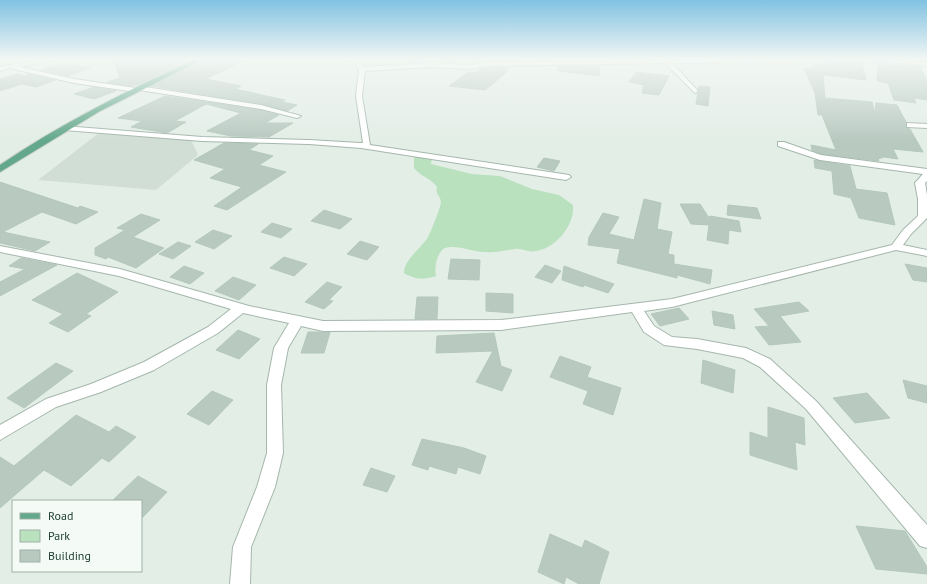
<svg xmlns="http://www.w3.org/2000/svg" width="927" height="584" viewBox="0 0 927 584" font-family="'PT Sans',sans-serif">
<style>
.built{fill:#d1ded6}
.green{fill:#bae1be}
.building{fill:#b8c9c0;stroke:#b4c8bd}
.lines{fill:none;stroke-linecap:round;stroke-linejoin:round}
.minor-casing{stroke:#a5b7ad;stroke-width:2}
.major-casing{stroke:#c1cac6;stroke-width:2}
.minor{fill:#fff;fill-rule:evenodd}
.major{fill:#63a88c;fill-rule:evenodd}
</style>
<rect width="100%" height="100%" fill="#e3eee7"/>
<!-- built -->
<polygon class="built" points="99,133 191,140 198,155 156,190 38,180"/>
<!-- green -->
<path class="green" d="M417,156L432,159L431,164L472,174L500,176L532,189L559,195L573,205C575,225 556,248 536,251C528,253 522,248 515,249C505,250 495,253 485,252C473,252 456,244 445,248C437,252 434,267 436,276C423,280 416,280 404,273C404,259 421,249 428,237C431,232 441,206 441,202C440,195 435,194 437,187C432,179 420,176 414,168V158Z"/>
<!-- building -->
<g class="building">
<polygon points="113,59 192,59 140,84 129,86 107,82 120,78"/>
<polygon points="205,59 248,59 206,79 241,86 235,89 285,100 282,102 297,105 287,111 261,104 152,86"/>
<polygon points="64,63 90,68 68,76 41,70"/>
<polygon points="813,64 862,64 866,80 823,75 825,98 872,102 875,114 876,103 897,105 906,122 906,128 910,129 923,152 893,149 898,159 884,157 878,159 879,161 821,154 812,150 811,145 836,150 822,115 818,115 815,93 804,68 812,69"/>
<polygon points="878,64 920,67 927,80 927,100 914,98 916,103 894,100 888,83 877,81"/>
<polygon points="558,66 591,66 600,67 599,76 559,71"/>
<polygon points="508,67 505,70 508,71 485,90 449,86 468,72 475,73 481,69 487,68"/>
<polygon points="636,72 669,76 659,95 642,93 644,85 629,82"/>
<polygon points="17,74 25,76 29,74 56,80 36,87 22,84 0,91 0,79"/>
<polygon points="699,86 710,87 708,106 696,104"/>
<polygon points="94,87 116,91 94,99 74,94"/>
<polygon points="165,96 261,110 279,115 265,123 293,123 269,137 231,136 207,131 241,113 206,104 175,121 186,122 167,133 131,127 142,121 118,118"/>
<polygon points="224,143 258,144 249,150 273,156 259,165 286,172 227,210 214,206 242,187 210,178 225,169 194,160"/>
<polygon points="544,158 560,161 554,171 537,167"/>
<polygon points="814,160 850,166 856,189 887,193 895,225 859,218 851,198 834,194 832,171 815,168"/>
<polygon points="0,182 78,208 80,206 98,212 76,224 42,212 3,232 50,242 35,251 0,243"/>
<polygon points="644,199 661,203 657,229 672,232 668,254 674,255 674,264 712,270 710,284 677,275 677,278 617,263 620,249 588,245 589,237 603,213 619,217 609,234 634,240"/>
<polygon points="680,204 700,204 709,218 710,216 739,221 741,232 729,230 728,244 707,240 709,225 691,224"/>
<polygon points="728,205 757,208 761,219 727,215"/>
<polygon points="324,210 352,219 340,229 311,221"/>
<polygon points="141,214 160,220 133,237 164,248 136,268 108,257 106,259 95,255 95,248 125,230 117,228"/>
<polygon points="272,223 292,229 281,238 261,232"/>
<polygon points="213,230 232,236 214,249 195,242"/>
<polygon points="360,241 379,247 367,260 347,254"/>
<polygon points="178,242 191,246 173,259 159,254"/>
<polygon points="284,257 307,264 294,276 270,268"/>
<polygon points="21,258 57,265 0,296 0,282 25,269 9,266"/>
<polygon points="451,259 480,260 479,280 448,279"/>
<polygon points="905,264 927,268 927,282 913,280"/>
<polygon points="545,265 561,271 552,283 535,277"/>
<polygon points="184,266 204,273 190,284 170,277"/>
<polygon points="564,266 614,284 608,293 584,285 583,287 562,280"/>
<polygon points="77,273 118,292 86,314 91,316 68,332 49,323 63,314 32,300"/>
<polygon points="233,277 256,285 239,300 215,291"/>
<polygon points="327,282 342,287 329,300 333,301 324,309 305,302"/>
<polygon points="486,293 513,294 513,313 486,311"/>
<polygon points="417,297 438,297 437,319 415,319"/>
<polygon points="799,302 809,311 780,316 801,342 769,345 755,327 769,326 754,309"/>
<polygon points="679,308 689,319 660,326 651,314"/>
<polygon points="712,311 733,315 735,329 714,325"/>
<polygon points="238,330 260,339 239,359 216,350"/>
<polygon points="308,332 330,332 324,353 301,353"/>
<polygon points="494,333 501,366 512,370 502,391 476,382 493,351 436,353 437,336"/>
<polygon points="560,356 591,367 587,377 621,388 613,415 583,404 588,391 550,377"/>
<polygon points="703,360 735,370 733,393 701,383"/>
<polygon points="56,363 73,371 24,408 7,398"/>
<polygon points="903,380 927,386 927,403 908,398"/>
<polygon points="212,391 233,400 209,425 187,414"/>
<polygon points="867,393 890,418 855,423 833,398"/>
<polygon points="768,407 804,418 805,445 795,442 797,470 750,455 750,432 768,438"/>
<polygon points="76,415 109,432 116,426 136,437 109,462 102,458 71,486 44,470 0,508 0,457 14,466"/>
<polygon points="422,439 464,448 486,456 480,474 458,467 456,474 429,466 428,470 412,465"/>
<polygon points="371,468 395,476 387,492 363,485"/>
<polygon points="138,476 167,492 141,519 141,501 112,501"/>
<polygon points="856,526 905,531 927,567 927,574 876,569"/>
<polygon points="550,534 582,548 585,540 609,552 599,584 579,584 566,577 564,584 538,572"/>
</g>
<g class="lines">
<defs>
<g id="minor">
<polygon points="44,59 58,59 20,67 74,79 136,88 139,86 261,105 301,116 297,118 261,109 139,90 136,92 74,83 9,68 0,71 0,67"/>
<path d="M342,59L358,60L364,67L431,63L472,65L487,62C576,60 665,60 754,59C812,59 870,56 927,62V66L891,62L672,63L697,90L698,91L695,93L665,63L487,66L472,69L431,67L365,71L362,96L370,145L569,175L571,177L566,180L361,148L309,144L202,141L64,130L60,128L64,126L202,137L309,140L360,143H363L356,96L359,69L354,62Z"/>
<polygon points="907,123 927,124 927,128 907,127"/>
<polygon points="778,142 784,142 821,155 927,169 927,181 925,183 927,195 927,218 911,234 903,245 927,250 927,256 896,250 672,307 644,311 654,326 672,337 697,339 746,348 770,359 816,401 927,525 927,548 920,546 806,409 760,367 743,358 697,349 664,345 644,332 632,312 501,330 323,331 301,326 288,348 281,385 283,453 275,487 251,547 250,584 230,584 233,547 257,487 267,453 267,385 274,348 289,323 243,313 218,333 154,370 101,392 56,407 0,440 0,425 46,399 91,384 144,362 208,327 231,309 119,276 0,252 0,246 120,269 249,306 323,321 501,320 672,299 892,245 903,230 918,216 918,199 915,183 923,174 820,160 778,146"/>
</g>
<path id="major" d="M196,59H204L100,111L0,172V165C62,123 128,90 196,59Z"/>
</defs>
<!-- minor casing -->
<use href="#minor" class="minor-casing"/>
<!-- major casing -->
<use href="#major" class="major-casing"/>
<!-- minor -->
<use href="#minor" class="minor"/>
<!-- major -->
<use href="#major" class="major"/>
</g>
<!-- sky -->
<linearGradient id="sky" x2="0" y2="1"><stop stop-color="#81c2e2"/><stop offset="0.42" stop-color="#f2f7f4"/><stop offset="1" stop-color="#f2f7f4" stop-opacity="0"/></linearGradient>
<rect width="927" height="141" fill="url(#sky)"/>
<!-- legend -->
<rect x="12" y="500" width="130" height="72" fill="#f4faf6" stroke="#9fb0a8"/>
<rect x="20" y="513" width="20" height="6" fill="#63a88c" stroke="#9fb0a8"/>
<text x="48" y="520" font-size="12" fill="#204133">Road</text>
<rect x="20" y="530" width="20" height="12" fill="#bae1be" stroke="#9fb0a8"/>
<text x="48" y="540" font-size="12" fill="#204133">Park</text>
<rect x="20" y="550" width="20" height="12" fill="#b8c9c0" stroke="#9fb0a8"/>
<text x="48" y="560" font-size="12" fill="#204133">Building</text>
</svg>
